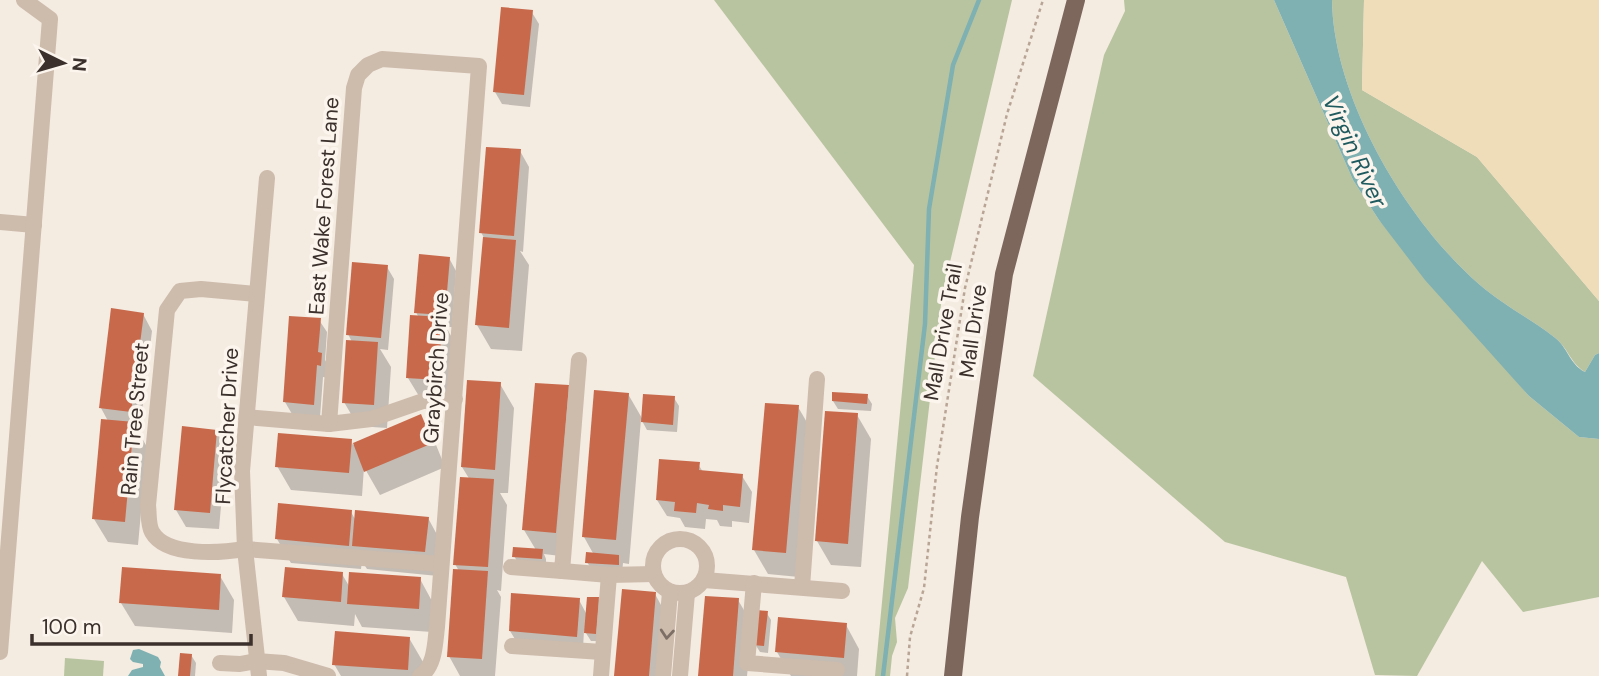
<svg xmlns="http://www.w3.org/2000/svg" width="1599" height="676" viewBox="0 0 1599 676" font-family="'DM Sans',sans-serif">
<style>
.green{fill:#b8c4a0}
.sand{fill:#efdcb8}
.water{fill:#7fb0b2}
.shadow{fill:#0003}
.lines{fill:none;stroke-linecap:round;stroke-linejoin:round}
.stream{stroke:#7fb0b2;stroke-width:4.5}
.building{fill:#c8694b}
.path{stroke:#b9a596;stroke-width:2.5;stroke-dasharray:3.5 3.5;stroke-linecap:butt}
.minor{stroke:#cdbbac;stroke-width:16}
.major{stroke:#7d675c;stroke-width:18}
.oneway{stroke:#7d6f65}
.labels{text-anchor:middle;stroke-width:7;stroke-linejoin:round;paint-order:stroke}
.street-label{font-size:21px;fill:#3b302b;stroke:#fbf5ee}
.water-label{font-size:23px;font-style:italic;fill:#1f5a5e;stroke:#fbf5ee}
</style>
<rect width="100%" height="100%" fill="#f4ebe1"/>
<!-- green -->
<g class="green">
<polygon points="714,0 1012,0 942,296 908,588 895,618 897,642 892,656 890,676 875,676 914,265"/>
<polygon points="1124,0 1274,0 1353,180 1379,220 1529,396 1579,437 1599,439 1599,597 1523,612 1482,561 1417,676 1375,675 1346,577 1225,542 1033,376 1104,55 1125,11"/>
<path d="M1332,0H1364L1362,90L1477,157L1599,301V353L1595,355L1585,372C1570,363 1568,347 1554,337C1531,319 1503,305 1480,285C1407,222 1333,98 1332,0Z"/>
<polygon points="65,658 104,661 103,676 64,676"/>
</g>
<!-- sand -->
<polygon class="sand" points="1364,0 1599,0 1599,301 1477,157 1362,90"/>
<!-- water -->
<g class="water">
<path d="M1274,0H1332C1333,98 1407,222 1480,285C1503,305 1531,319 1554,337C1568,347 1569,364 1585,372L1595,355L1599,353V439L1579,437L1529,396L1425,280L1379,220L1353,180Z"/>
<polygon points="139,649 158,657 161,662 160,667 165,676 128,676 132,670 143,667 143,664 133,662 130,659 133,650"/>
</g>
<!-- shadow -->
<g class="shadow">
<polygon points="531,11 539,24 530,107 502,104 495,92"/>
<polygon points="520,151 529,167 523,252 520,251 529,265 522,351 491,349 477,325 484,238 481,232"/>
<polygon points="449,258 456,271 452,327 446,327 455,343 452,403 422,401 408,378 419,318 416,312"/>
<polygon points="387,267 394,279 388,350 380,349 391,367 387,428 358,426 344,402 352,342 348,334"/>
<polygon points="143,314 152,331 140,428 136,428 147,447 138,545 108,542 94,519 108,421 101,408"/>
<polygon points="319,320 327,332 325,360 329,367 328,378 323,377 320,417 292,414 285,402"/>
<polygon points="500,384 514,408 508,493 500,493 507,505 501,591 497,590 501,597 495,676 460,676 449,656 459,571 455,564 470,480 462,467"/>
<polygon points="568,387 581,411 569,557 544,554 546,559 546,566 519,564 514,556 536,550 524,530"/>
<polygon points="628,394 643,420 674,398 679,406 677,432 647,430 641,419 629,564 623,563 622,573 592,570 587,562 594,555 584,537"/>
<polygon points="867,396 872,404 871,411 838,409 833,401"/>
<polygon points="798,407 812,431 799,577 768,574 754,550"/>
<polygon points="857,415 871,439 861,567 831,565 817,541"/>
<polygon points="420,417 434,440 445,467 380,495 364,467 362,496 291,490 277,466 351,440 353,445"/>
<polygon points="216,431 226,448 219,529 186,527 176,510"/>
<polygon points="698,464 703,472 742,476 752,492 749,523 732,521 732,527 720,526 717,520 706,519 705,529 685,527 680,518 667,516 657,500"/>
<polygon points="351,512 356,521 428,518 441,542 438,576 367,569 362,561 361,569 291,563 277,539"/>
<polygon points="342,574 349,586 420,579 433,603 432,632 362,627 355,614 354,626 298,621 284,597"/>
<polygon points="220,576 234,600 232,633 135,626 121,603"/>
<polygon points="655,594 668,618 664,676 616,676"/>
<polygon points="598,599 602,607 600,641 591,641 584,630 583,649 518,644 510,631 579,600 587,615"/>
<polygon points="738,600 752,624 747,676 700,676"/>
<polygon points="766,612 771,620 768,653 760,652 755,644"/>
<polygon points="846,625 859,649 857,676 791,676 777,652"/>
<polygon points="409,638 423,662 422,676 341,676 334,664"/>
<polygon points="191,655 196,663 195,676 180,676"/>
</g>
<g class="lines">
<!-- stream -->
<polyline class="stream" points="883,676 925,324 929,209 953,65 979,0"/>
</g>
<!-- building -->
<g class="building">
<polygon points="501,7 533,10 524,95 493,92"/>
<polygon points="486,147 521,149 514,236 479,233"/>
<polygon points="483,237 516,240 509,328 475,325"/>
<polygon points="419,254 450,257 445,315 414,313"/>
<polygon points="352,262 388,265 381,338 346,335"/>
<polygon points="111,308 144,313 131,412 99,408"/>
<polygon points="410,315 442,317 439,380 406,378"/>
<polygon points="289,316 321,318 318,352 322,353 321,366 317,365 314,405 283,402"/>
<polygon points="346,340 378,342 374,405 342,403"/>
<polygon points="467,380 501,382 495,470 461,467"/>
<polygon points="535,383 569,385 556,533 522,530"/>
<polygon points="594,390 629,393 616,540 582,537"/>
<polygon points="832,392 868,394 867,404 832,401"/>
<polygon points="643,394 675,396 673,425 641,422"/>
<polygon points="765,403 799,405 786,553 752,550"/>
<polygon points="825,411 858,413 848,544 815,541"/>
<polygon points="421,414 433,443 364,472 353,443"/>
<polygon points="101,419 134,422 125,522 92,519"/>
<polygon points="182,426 217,430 210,513 174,510"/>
<polygon points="278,433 352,439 349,473 275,467"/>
<polygon points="659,459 700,462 699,470 743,474 740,507 723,505 723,511 708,509 709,505 697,503 696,513 674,511 675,502 656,500"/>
<polygon points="460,477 494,479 488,567 453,565"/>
<polygon points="278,503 352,510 349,546 275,539"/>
<polygon points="355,510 429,517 425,552 352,546"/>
<polygon points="513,547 543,549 542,559 512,557"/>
<polygon points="586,552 619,555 619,565 585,563"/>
<polygon points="122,567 221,574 219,610 119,603"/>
<polygon points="285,567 343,572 341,602 282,597"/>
<polygon points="453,569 488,571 482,659 447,657"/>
<polygon points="349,572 421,577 419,609 347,604"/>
<polygon points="622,589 656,592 649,676 614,676"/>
<polygon points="511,593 580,598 577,637 509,631"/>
<polygon points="705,596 739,598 733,676 698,676"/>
<polygon points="587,597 599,597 596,634 584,633"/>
<polygon points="757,610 768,611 764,646 753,645"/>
<polygon points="778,617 847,623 844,658 775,652"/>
<polygon points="335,631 410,637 408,670 332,665"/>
<polygon points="180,653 192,654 190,676 178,676"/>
</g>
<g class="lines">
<!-- path -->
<polyline class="path" points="907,676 910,637 924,588 937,466 965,288 1007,114 1043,0"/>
<!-- minor -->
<g class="minor">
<polyline points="0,222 34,225"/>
<path d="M257,294L201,289L180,291L167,310L148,505C149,513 148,525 152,532C166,557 220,553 245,549L441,564"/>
<polyline points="246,417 329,424 371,419 423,401 455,399"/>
<path d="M329,424L354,88L358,75L368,65L382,59L479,66L437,627C435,643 435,667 420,676"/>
<circle cx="680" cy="566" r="27"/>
<polyline points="511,567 562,571 579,360"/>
<polyline points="562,571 609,575 654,574"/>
<polyline points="704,580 842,591"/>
<polyline points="754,583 747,663 837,670"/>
<polyline points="802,587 817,379"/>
<polyline points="512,646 602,652"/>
<polyline points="0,652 50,19 24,0"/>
<polyline points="220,663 240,664 256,661 284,663 328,676"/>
<polyline points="259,676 245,549 242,471 267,178"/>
<polyline points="601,676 609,575"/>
<polyline points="663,676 670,592"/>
<polyline points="680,676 687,593"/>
</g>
<!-- major -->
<polyline class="major" points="953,676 970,517 1004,274 1076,0"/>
</g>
<!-- one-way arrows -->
<defs><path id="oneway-chevron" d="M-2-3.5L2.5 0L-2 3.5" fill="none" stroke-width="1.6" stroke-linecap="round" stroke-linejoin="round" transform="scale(1.75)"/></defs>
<use class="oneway" href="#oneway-chevron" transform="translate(667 634) rotate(95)"/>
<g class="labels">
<!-- street labels -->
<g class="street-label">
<text transform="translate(324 206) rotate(-86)" y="7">East Wake Forest Lane</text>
<text transform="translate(973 331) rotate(-82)" y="7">Mall Drive</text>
<text transform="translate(943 332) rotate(-80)" y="7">Mall Drive Trail</text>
<text transform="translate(436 368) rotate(-86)" y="7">Graybirch Drive</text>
<text transform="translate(135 419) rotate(-85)" y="7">Rain Tree Street</text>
<text transform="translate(227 426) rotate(-87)" y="7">Flycatcher Drive</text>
</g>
<!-- water labels -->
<g class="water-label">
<text transform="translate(1355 151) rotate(65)" y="8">Virgin River</text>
</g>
</g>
<!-- north arrow -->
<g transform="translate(63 63) rotate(95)" stroke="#fbf5ee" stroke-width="5" paint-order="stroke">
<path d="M0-5L12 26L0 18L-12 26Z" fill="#3b302b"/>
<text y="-10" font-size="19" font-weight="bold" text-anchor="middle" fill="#3b302b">N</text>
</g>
<!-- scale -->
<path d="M32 634v10h219v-10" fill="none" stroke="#3b302b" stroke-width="3.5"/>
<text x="42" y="634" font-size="21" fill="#3b302b" stroke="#fbf5ee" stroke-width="5" paint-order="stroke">100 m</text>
</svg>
